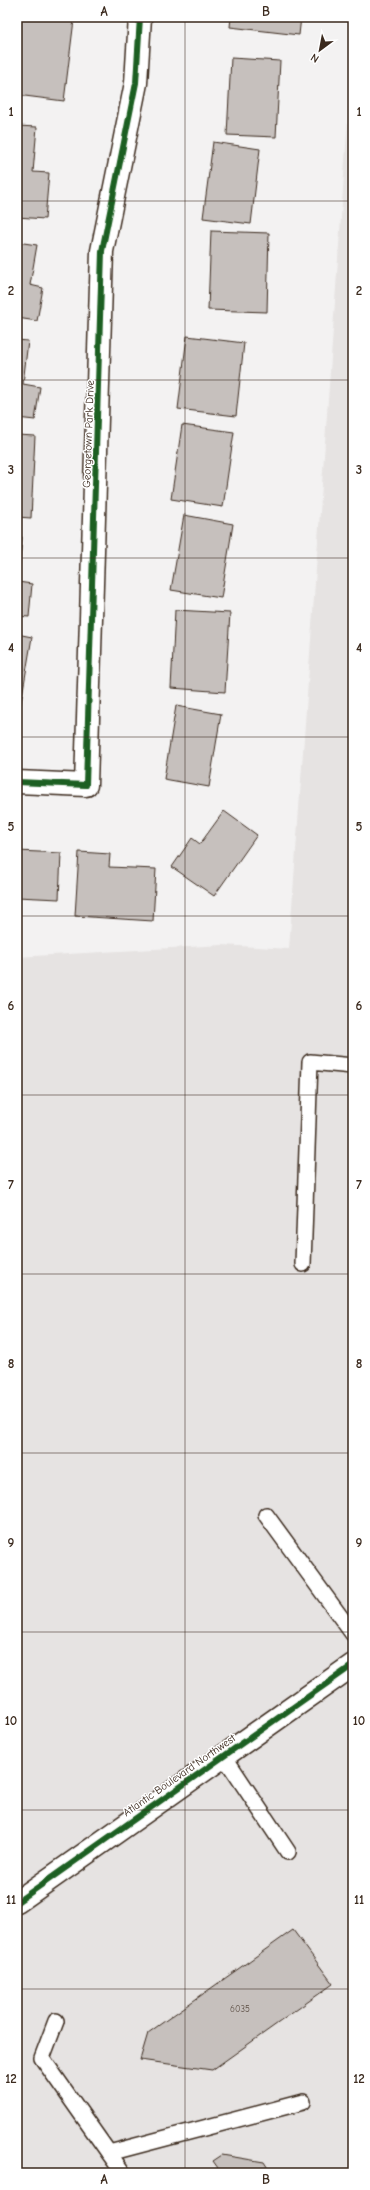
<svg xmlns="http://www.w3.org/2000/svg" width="370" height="2190" viewBox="0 0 370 2190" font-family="'Comic Neue',sans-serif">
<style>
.built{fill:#e6e3e2}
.building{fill:#c6c0bd;stroke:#3b2a1e}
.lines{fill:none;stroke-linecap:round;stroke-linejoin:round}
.lane-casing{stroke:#3b2a1e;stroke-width:18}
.street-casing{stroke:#3b2a1e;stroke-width:25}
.lane{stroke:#fff;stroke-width:15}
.street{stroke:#fff;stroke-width:22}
.cycleway-casing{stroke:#fff;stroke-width:8}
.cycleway{stroke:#1b5e20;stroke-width:6}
.grid{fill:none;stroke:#3b2a1e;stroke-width:1;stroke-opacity:0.55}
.labels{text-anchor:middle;stroke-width:3;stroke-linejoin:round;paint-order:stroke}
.number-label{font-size:9px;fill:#5e5046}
.street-label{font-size:11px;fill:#3b2a1e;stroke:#fff}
.neatline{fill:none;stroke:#3b2a1e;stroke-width:1.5}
.grid-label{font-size:13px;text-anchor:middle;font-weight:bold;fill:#3b2a1e}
</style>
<rect width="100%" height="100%" fill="#f3f2f2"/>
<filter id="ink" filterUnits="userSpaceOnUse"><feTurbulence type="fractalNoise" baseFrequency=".025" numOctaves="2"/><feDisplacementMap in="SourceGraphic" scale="8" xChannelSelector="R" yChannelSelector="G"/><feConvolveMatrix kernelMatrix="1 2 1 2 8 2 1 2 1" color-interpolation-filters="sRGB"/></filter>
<g filter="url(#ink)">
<!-- built -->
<polygon class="built" points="353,48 353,2173 17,2173 17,957 222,945 289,949"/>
<!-- building -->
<g class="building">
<polygon points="17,17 49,17 74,20 64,101 17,95"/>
<polygon points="231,17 301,17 299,35 230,27"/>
<polygon points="231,58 280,61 276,137 227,135"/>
<polygon points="17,126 37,127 33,172 49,173 45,219 17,217"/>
<polygon points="213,142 260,149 251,224 203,218"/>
<polygon points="211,231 269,233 267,312 208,310"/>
<polygon points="17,242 37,245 30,285 43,288 37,321 17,318"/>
<polygon points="187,336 244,343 236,416 178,409"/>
<polygon points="17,340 28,341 23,384 40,387 35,420 17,418"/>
<polygon points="182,425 234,432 223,507 171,499"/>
<polygon points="17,435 35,436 31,518 17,517"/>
<polygon points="184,515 233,524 221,598 171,590"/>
<polygon points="17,537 22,537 18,582 32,584 29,617 17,616"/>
<polygon points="175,610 230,613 225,692 171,688"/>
<polygon points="17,634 32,637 19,714 17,714"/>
<polygon points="176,706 221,714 209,787 164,779"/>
<polygon points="224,811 257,835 214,896 172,867 192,838 200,844"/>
<polygon points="17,851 61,853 59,899 17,897"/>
<polygon points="79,852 110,854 109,867 156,869 153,921 75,916"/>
<polygon points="353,1882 353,1892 348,1886"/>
<polygon points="293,1930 333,1984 212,2070 140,2060 148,2033"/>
<polygon points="222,2155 264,2162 271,2173 210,2173 218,2168 213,2161"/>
</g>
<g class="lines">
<defs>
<g id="lane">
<polyline points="303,1264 310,1062 353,1066"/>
<polyline points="266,1515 353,1634"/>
<polyline points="224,1756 288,1852"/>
<polyline points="56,2021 42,2058 123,2173"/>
<polyline points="109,2153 303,2102"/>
</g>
<g id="street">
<polyline points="17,782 86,785 102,251 136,83 140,17"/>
<polyline points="17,1902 353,1665"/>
</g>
</defs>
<!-- lane casing -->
<use href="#lane" class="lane-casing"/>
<!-- street casing -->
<use href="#street" class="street-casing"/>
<!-- lane -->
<use href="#lane" class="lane"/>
<!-- street -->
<use href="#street" class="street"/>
<defs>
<g id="cycleway">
<polyline points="17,782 86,785 102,251 136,83 140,17"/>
<polyline points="17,1902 353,1665"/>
</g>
</defs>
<!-- cycleway casing -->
<use href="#cycleway" class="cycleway-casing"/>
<!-- cycleway -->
<use href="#cycleway" class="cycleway"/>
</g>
</g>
<!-- grid -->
<path class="grid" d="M185,17V2173M17,201H353M17,380H353M17,558H353M17,737H353M17,916H353M17,1095H353M17,1274H353M17,1453H353M17,1632H353M17,1810H353M17,1989H353"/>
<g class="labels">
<!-- number labels -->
<g class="number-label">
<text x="240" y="2012">6035</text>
</g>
<!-- street labels -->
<g class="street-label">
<text transform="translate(88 434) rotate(-88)" y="4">Georgetown Park Drive</text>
<text transform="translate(179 1775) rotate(-35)" y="4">Atlantic Boulevard Northwest</text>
</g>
</g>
<!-- margin -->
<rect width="370" height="2190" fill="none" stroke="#fff" stroke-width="44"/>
<!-- north arrow -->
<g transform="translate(320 50) rotate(212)" stroke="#ffffff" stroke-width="3" paint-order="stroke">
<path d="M0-3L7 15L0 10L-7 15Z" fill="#3b2a1e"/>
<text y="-6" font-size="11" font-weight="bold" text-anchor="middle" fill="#3b2a1e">N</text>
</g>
<rect x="22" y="22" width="326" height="2146" class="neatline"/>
<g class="grid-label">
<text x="104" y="16">A</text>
<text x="266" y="16">B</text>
<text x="11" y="116">1</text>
<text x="359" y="116">1</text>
<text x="11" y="295">2</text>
<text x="359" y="295">2</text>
<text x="11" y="474">3</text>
<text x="359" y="474">3</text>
<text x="11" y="652">4</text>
<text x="359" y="652">4</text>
<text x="11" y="831">5</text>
<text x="359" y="831">5</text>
<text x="11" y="1010">6</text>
<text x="359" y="1010">6</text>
<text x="11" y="1189">7</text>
<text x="359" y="1189">7</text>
<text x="11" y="1368">8</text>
<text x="359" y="1368">8</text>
<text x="11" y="1547">9</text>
<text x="359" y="1547">9</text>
<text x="11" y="1725">10</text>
<text x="359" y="1725">10</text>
<text x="11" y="1904">11</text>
<text x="359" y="1904">11</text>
<text x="11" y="2083">12</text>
<text x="359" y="2083">12</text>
<text x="104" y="2184">A</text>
<text x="266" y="2184">B</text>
</g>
</svg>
